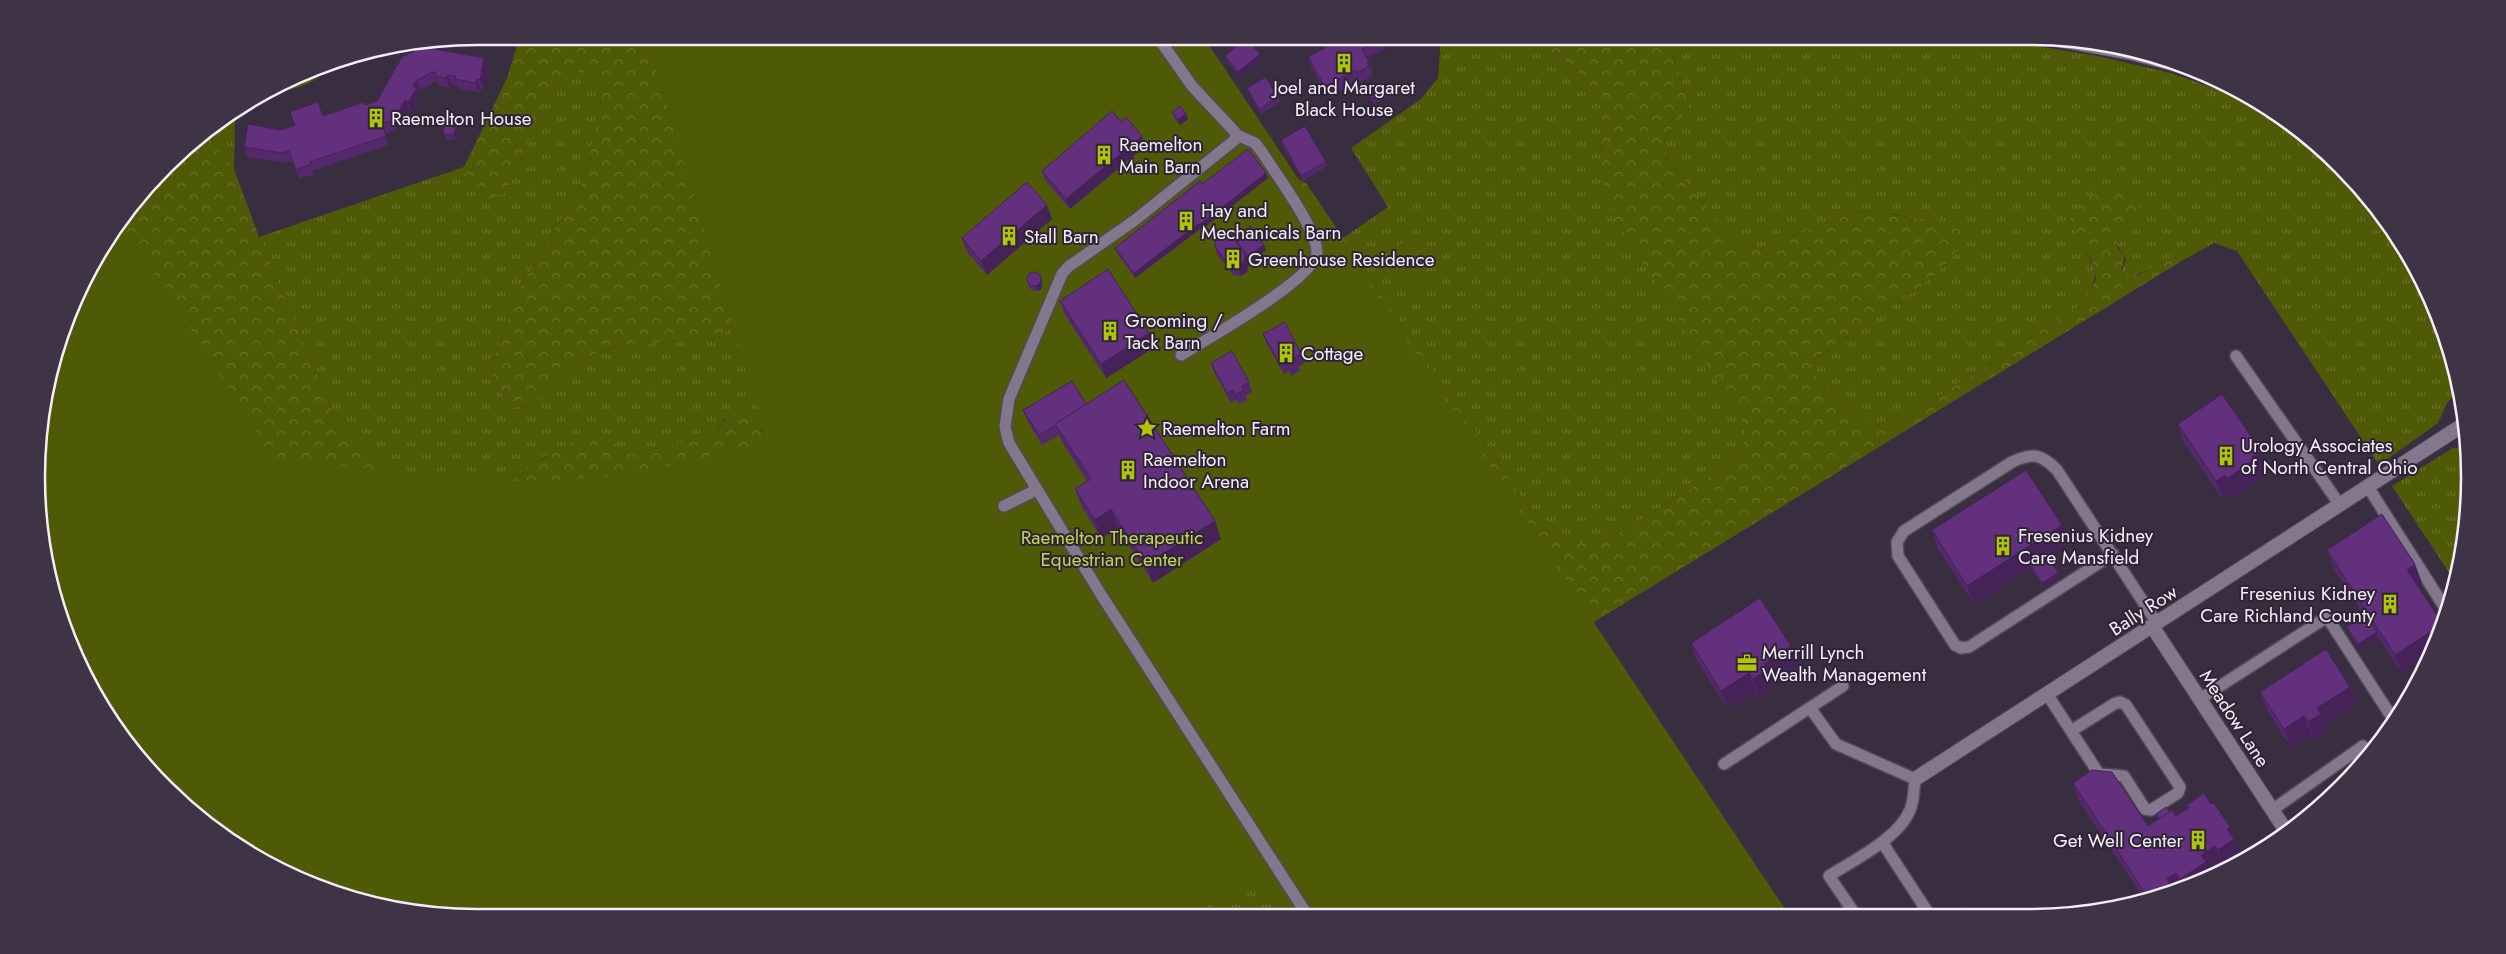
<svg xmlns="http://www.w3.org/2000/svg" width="2506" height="954" viewBox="0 0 2506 954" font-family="Jost,sans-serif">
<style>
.grass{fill:url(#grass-tufts);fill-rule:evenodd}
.forest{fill:url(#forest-crowns)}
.green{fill:#4f5a06}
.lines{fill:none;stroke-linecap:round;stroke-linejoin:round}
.service-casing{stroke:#534a59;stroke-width:14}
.minor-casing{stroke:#534a59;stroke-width:16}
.tertiary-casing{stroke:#534a59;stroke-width:16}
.service{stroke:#83778b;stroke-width:11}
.minor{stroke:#83778b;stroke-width:14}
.tertiary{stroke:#83778b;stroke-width:14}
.wall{fill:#54296b}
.shaded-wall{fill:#452257}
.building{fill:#62307c;stroke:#452257}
.labels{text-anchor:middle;stroke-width:4;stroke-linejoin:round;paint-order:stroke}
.poi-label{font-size:19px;fill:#f5eef9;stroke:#2f2435;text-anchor:start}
.park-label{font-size:19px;fill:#c2d750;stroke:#2f2435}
.street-label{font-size:19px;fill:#f5eef9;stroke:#2f2435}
.rim{fill:none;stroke:#f5eef9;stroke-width:2.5}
</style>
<defs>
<pattern id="grass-tufts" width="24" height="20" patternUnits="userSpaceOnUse" patternTransform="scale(1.25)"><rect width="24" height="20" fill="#4f5a06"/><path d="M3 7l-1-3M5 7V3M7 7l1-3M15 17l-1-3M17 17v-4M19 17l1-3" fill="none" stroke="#69722b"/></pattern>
<pattern id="forest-crowns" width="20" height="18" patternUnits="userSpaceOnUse" patternTransform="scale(1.25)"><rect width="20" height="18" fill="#4f5a06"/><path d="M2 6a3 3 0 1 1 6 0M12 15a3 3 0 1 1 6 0" fill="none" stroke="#69722b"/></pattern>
</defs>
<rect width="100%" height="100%" fill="#392e3f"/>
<!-- grass -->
<g class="grass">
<polygon points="1441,36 1498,36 1561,56 1590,85 1602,110 1601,169 1744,424 1744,447 1726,467 1609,539 1582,544 1543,530 1485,442 1468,421 1343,238 1388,207 1351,148 1421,99 1438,78"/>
<path d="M1672,36H1974L2092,55L2145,67L2171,73L2241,98L2298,128L2361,187L2411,257L2446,336L2459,390L2447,403L2438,423L2379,465L2237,251L2214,243L2180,262L2176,257L2131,277L2125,276L2121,272L2126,259L2116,243C2122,221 2152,214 2133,188L2079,243C2099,269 2099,273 2085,302L1895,424L1873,426L1855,419L1814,373L1816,358L1921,286L1957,252L1937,219L1914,218L1876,211L1855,212L1760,249L1734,242L1668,159L1663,146L1668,134L1689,109C1688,82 1668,64 1672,36Z"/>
<path d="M343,58C321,77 300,94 269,90L335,60Z"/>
<path d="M567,72H591L603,91L584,181L517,293L490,369L509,408L536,404L578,362L615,346L718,338L733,325L769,445L633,490H400L376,457L340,428L259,237L464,167V185L506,193L551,89ZM724,419L762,429L763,445L518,477L545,456L610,441L620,450L630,454L707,438L717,431Z"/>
<polygon points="235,111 234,169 206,131"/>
<polygon points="2453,448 2467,448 2469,506 2456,583 2392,486"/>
<polygon points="1218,841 1298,916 1126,916"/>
</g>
<!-- forest -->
<g class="forest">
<polygon points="520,36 647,36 733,325 718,338 615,346 578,362 536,404 509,408 490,369 517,293 584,181 603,91 591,72 567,72 551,89 506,193 485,200 464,185 464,167 507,78"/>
<path d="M1498,36H1672C1668,64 1688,82 1689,109L1668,134L1663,146L1668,159L1734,242L1760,249L1855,212L1876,211L1914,218L1937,219L1950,224L1958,232L1962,242C1954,260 1936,273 1921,286L1816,358L1814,373L1855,419L1873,426L1895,424L2085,302L2096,279L2092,260L2079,243L2071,219C2084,196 2106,180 2133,188C2152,214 2122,222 2116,243C2120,258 2129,249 2121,269L2125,276L2138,275L2171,257L2179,259L2180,262L1594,622L1568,624L1298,179L1306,183L1468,421L1485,442L1543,530L1582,544L1609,539L1726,467L1744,447V424L1610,211L1601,169L1602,110L1590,85L1561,56Z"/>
<polygon points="206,131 234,169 259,237 340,428 376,457 400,490 363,903 282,872 110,722 70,645 45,563 40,419 60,336 95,257 187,145"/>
<path d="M742,414C757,420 764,428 763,445L751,454L632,478L521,484L518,478C535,460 586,427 611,441C618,445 622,451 630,454L707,438L717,431L728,415Z"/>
</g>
<!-- green -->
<g class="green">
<polygon points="647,36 1203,36 1789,915 1280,916 1255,877 1191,916 477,918 363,903 282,872 209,827 110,722 70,645 45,563 40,419 60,336 95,257 122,224 275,461 522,482 626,475 768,445"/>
<path d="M1407,240L1430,275L1424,288C1406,293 1396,266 1388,253Z"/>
</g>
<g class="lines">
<defs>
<g id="service">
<polyline points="1157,36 1192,86 1235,132 1236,139 1135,220 1068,267 1062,274 1009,399 1005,427 1009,443 1100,593 1308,916"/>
<path d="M1181,355C1205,340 1317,278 1317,252C1316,227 1276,175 1262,152L1255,143L1237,135"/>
<polyline points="2236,356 2340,505"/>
<polyline points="2368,487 2447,611"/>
<polyline points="1004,506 1036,490"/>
<path d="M2113,554L1969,647L1961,648L1955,645L1898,556L1897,542L1904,531L2012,462C2033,452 2041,454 2057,470L2157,623"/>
<polyline points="2047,694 2099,774 2124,776 2145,809 2151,810 2178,793 2180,787 2126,705 2120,702 2114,704 2071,731"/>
<polyline points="2200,699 2327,617 2393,719"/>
<path d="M1810,708L1836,744L1915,779C1914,789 1914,801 1910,810C1899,838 1854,860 1829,876L1855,914"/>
<polyline points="1724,764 1843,686"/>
<polyline points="2272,810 2363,746"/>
<polyline points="1882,842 1929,914"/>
</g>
<g id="minor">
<polyline points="2152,626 2286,831"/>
<polyline points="1915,779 2466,423"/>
</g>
<polyline id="tertiary" points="2060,40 2132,53 2182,66"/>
</defs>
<!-- service casing -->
<use href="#service" class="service-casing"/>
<!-- minor casing -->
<use href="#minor" class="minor-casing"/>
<!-- tertiary casing -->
<use href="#tertiary" class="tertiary-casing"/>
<!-- service -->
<use href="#service" class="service"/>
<!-- minor -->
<use href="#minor" class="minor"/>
<!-- tertiary -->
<use href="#tertiary" class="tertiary"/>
</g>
<!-- wall -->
<g class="wall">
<polygon points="1331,36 1381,36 1386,48 1367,58 1373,72 1371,73 1372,76 1361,82 1359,79 1328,97 1311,67 1308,57 1334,43"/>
<polygon points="1260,54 1262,59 1240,77 1227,61 1225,56"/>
<polygon points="402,57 488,67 484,90 480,89 480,92 459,89 457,85 451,84 450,88 439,86 437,81 420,90 418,93 420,98 412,112 409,110 397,130 385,134 389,145 313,171 314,174 299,179 292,161 285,163 248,157 244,147 281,130 323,116 365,105 377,101"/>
<polygon points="1247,88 1278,98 1280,102 1261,114 1249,93"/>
<polygon points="1367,90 1386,92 1388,97 1373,104"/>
<polygon points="1172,112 1188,119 1180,125 1174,117"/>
<polygon points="1121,122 1145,146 1070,209 1045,180 1042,171"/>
<polygon points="456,129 457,134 456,139 447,140 443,131"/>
<polygon points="1281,140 1326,162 1327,166 1303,181 1282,145"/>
<polygon points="1268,178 1201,230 1200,229 1135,278 1117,253 1115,248 1202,184"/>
<polygon points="1052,219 987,275 967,252 962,238"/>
<polygon points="1234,239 1264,245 1266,250 1249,262 1247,272 1241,276 1233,275 1218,256 1215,247"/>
<polygon points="1041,277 1042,282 1042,288 1038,291 1033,291 1029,287 1027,282"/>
<polygon points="1060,301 1155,347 1106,378 1065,315"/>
<polygon points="1263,334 1301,354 1305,363 1298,367 1300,371 1291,376 1289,371 1284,374 1267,344"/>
<polygon points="1211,363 1249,382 1252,392 1246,395 1247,400 1239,404 1237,400 1231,403 1214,372"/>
<polygon points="1086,404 1221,539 1153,583 1118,528 1101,538 1082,507 1075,489 1087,481 1062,442 1059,435 1042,445 1027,420 1023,410"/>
<polygon points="2178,424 2267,470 2259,475 2260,479 2234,497 2232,494 2223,500 2184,443"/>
<polygon points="1932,530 2068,544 2048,557 2058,573 2060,578 2044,588 2031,568 1974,604 1938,549"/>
<polygon points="2327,550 2422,583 2418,586 2442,623 2428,656 2402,673 2378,637 2360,649 2349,632 2347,627 2364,616 2334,569"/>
<polygon points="1691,643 1791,646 1798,665 1772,682 1774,688 1759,697 1756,692 1728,709 1697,661"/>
<polygon points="2350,687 2357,705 2325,725 2327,732 2315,740 2311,735 2291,748 2267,710 2260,692"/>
<polygon points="2073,783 2148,826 2158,820 2156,814 2170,812 2176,816 2189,808 2187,805 2211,804 2230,827 2241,858 2225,869 2222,864 2210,872 2211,876 2143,897 2079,801"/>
</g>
<!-- shaded-wall -->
<g class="shaded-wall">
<polygon points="1260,54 1262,59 1240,77 1238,72"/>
<polygon points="484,58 488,67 484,90 480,80"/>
<polygon points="447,75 451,84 450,88 446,78"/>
<polygon points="477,79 480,89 480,92 476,83"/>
<polygon points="417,80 420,90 418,93 420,98 412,112 408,102 413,86"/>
<polygon points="405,100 409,110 397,130 394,120"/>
<polygon points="1186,114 1188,119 1180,125 1178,120"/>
<polygon points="456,129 457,134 456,139 454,134"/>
<polygon points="1142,136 1145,146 1070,209 1066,199"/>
<polygon points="1266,173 1268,178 1201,230 1199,225"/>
<polygon points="1047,205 1052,219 987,275 981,261"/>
<polygon points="1198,224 1200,229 1135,278 1134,273"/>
<polygon points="1264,245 1266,250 1249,262 1247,257"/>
<polygon points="1245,253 1249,262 1247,272 1241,276 1238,267"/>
<polygon points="1041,277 1042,282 1042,288 1038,291 1036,286"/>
<polygon points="1149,333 1155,347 1106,378 1101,364"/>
<polygon points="2261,451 2267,470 2259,475 2260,479 2234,497 2227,479 2252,457"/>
<polygon points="2225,475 2232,494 2223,500 2216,481"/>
<polygon points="1111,509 1118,528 1101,538 1095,520"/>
<polygon points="1215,521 1221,539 1153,583 1146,564"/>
<polygon points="2062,525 2068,544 2032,567 2029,563 2031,568 1974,604 1967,586"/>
<polygon points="2415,564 2422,583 2414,588 2407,570"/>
<polygon points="2058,573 2060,578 2044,588 2042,583"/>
<polygon points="2441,625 2428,656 2402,673 2395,655"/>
<polygon points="2377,632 2378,637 2360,649 2358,644"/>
<polygon points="1791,646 1798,665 1772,682 1774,688 1759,697 1753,679 1764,664"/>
<polygon points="1749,673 1756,692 1728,709 1721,691"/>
<polygon points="2350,687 2357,705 2325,725 2327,732 2315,740 2308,722 2317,708"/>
<polygon points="2304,716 2311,735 2291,748 2284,729"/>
<polygon points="2230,827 2241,858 2225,869 2218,850 2227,829"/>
<polygon points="2215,846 2222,864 2210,872 2211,876 2182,885 2180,879 2201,855"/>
<polygon points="2176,873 2181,885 2154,893 2167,879"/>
</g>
<!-- building -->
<g class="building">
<polygon points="1332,36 1381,36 1382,38 1362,49 1369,62 1367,63 1369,66 1357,73 1356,70 1325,87 1308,57 1335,42"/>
<polygon points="1246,38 1260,54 1238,72 1225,56"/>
<polygon points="423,47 484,58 480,80 477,79 476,83 455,79 456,76 447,75 446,78 435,76 436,72 433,72 417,80 413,86 417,88 408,102 405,100 394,120 382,124 386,136 310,162 311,164 296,170 289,151 282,153 244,147 248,124 281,130 295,125 290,112 318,102 323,116 364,102 365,105 377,101 402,57"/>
<polygon points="1266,77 1278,98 1259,109 1247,88"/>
<polygon points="1382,83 1386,92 1371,99 1367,90"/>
<polygon points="1180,106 1186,114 1178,120 1172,112"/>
<polygon points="1112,111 1121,122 1126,117 1142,136 1066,199 1042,171"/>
<polygon points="449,124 453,125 456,129 454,134 445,135 443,131 444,126"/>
<polygon points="1305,126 1326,162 1301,176 1281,140"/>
<polygon points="1248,149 1266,173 1199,225 1198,224 1134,273 1115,248 1200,181 1202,184"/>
<polygon points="1027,182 1047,205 981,261 962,238"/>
<polygon points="1250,226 1264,245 1247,257 1245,253 1234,238"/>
<polygon points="1223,233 1231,235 1245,253 1244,262 1238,267 1229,266 1215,247 1216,238"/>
<polygon points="1108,269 1149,333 1101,364 1060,301"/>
<circle cx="1034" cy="279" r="7"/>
<polygon points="1285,322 1301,354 1294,358 1296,361 1288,366 1285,362 1280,365 1263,334"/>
<polygon points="1232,351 1249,382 1242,386 1244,390 1235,395 1233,390 1227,393 1211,363"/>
<polygon points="1124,380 1215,521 1146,564 1111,509 1095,520 1075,489 1091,479 1055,424"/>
<polygon points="1072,381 1086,404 1055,424 1056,425 1039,435 1023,410"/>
<polygon points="2222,394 2261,451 2252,457 2254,460 2227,479 2225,475 2216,481 2178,424"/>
<polygon points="2026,470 2062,525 1967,586 1932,530"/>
<polygon points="2382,514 2415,564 2407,570 2442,623 2441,625 2395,655 2327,550"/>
<polygon points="2045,553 2058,573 2042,583 2029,563"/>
<polygon points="1760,598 1791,646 1764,664 1767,669 1753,679 1749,673 1721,691 1691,643"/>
<polygon points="2365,615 2377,632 2358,644 2347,627"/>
<polygon points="2326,649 2350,687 2317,708 2321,714 2308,722 2304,716 2284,729 2260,692"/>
<polygon points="2092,770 2112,772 2148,826 2172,810 2176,816 2189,808 2187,805 2204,793 2211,804 2214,803 2230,827 2227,829 2234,839 2218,850 2215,846 2201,855 2206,862 2180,879 2176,873 2167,879 2170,883 2154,893 2147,896 2073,783"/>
<polygon points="2166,807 2170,812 2159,819 2156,814"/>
<polygon points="1967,906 1973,914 1954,914"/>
</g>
<!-- icons -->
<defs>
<symbol id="building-bare" viewBox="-9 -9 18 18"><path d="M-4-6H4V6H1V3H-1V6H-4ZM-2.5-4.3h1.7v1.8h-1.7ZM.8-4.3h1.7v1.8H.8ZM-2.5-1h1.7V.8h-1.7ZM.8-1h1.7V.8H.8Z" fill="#afc505" stroke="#2f2435" stroke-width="2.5" paint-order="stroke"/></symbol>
<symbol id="sight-bare" viewBox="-9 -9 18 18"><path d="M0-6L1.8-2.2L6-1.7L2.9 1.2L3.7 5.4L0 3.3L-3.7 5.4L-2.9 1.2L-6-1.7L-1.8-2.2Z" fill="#afc505" stroke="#2f2435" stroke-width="2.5" paint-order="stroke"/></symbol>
<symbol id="office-bare" viewBox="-9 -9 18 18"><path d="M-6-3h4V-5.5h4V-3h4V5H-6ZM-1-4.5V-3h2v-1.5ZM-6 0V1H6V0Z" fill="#afc505" stroke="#2f2435" stroke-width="2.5" paint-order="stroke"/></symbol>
</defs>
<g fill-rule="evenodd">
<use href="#building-bare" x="1330" y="49" width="28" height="28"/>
<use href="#building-bare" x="362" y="104" width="28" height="28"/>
<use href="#building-bare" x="1090" y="141" width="28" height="28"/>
<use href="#building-bare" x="1172" y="207" width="28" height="28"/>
<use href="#building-bare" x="995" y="222" width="28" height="28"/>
<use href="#building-bare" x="1219" y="245" width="28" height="28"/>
<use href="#building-bare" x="1096" y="317" width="28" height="28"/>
<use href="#building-bare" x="1272" y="339" width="28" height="28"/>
<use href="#sight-bare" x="1133" y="414" width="28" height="28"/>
<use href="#building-bare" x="2212" y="442" width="28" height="28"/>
<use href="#building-bare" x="1114" y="456" width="28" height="28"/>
<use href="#building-bare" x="1989" y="532" width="28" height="28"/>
<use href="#building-bare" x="2376" y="590" width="28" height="28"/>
<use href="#office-bare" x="1733" y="649" width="28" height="28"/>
<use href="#building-bare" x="2184" y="826" width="28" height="28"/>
</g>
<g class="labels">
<!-- poi labels -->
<g class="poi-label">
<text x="1344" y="94" text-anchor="middle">Joel and Margaret<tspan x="1344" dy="22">Black House</tspan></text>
<text x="391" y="125">Raemelton House</text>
<text x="1119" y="151">Raemelton<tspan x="1119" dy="22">Main Barn</tspan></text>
<text x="1201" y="217">Hay and<tspan x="1201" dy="22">Mechanicals Barn</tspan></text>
<text x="1024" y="243">Stall Barn</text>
<text x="1248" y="266">Greenhouse Residence</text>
<text x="1125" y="327">Grooming /<tspan x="1125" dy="22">Tack Barn</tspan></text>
<text x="1301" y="360">Cottage</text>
<text x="1162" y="435">Raemelton Farm</text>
<text x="2241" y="452">Urology Associates<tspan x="2241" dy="22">of North Central Ohio</tspan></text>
<text x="1143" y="466">Raemelton<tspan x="1143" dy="22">Indoor Arena</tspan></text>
<text x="2018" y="542">Fresenius Kidney<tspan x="2018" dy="22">Care Mansfield</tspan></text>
<text x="2375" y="600" text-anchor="end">Fresenius Kidney<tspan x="2375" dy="22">Care Richland County</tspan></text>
<text x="1762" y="659">Merrill Lynch<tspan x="1762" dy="22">Wealth Management</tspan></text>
<text x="2183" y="847" text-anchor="end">Get Well Center</text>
</g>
<!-- park labels -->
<g class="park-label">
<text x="1112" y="544">Raemelton Therapeutic<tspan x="1112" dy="22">Equestrian Center</tspan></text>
</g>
<!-- street labels -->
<g class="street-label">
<text transform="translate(2143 610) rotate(-33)" y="7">Bally Row</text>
<text transform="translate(2235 718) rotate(57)" y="7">Meadow Lane</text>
</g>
</g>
<!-- crop -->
<path d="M0 0H2506V954H0ZM477 45H2029A432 432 0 0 1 2461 477V477A432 432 0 0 1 2029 909H477A432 432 0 0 1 45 477V477A432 432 0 0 1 477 45Z" fill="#3f3445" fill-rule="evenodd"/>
<path class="rim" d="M477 45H2029A432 432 0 0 1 2461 477V477A432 432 0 0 1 2029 909H477A432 432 0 0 1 45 477V477A432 432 0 0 1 477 45Z"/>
</svg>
